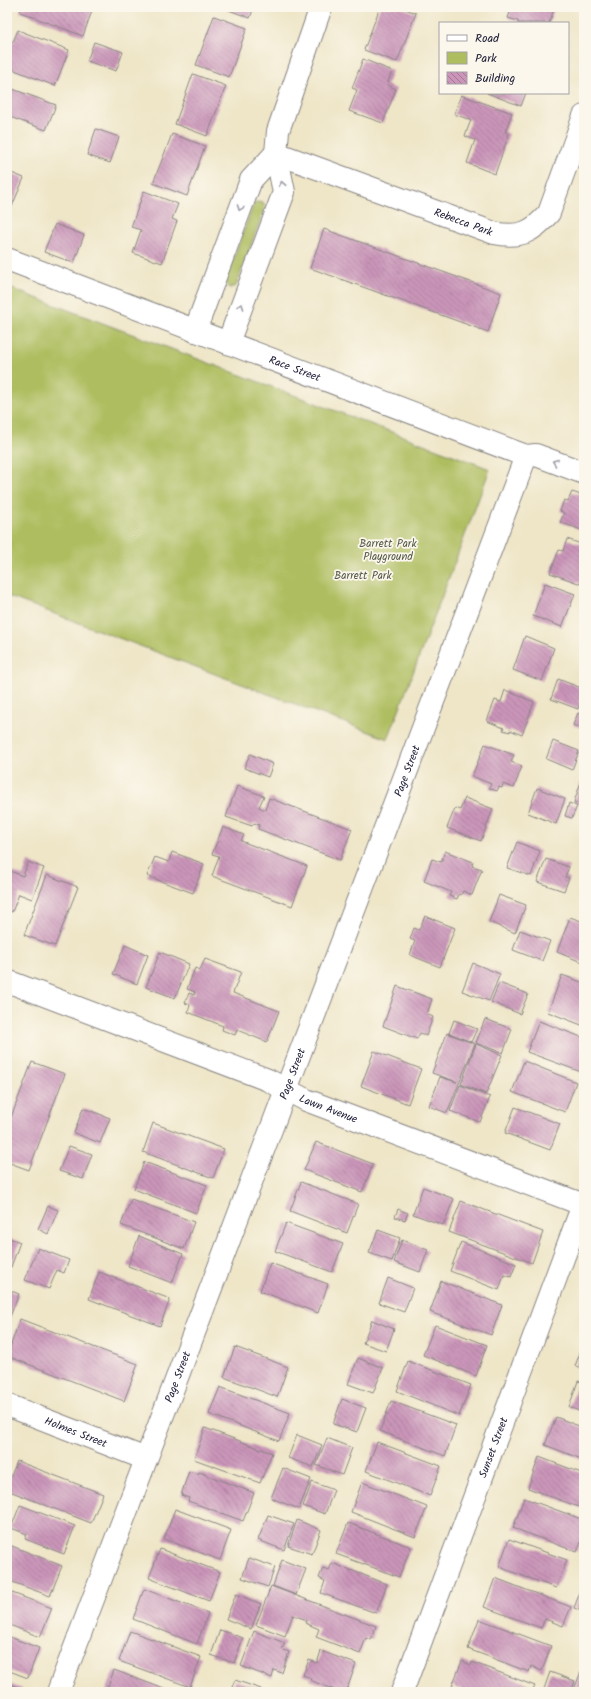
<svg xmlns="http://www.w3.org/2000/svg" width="591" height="1699" viewBox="0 0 591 1699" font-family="Kalam,sans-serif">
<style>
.green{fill:#aebd5f;stroke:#68704d}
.building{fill:url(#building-back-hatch)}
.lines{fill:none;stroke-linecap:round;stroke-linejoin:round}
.minor-casing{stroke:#888482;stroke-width:24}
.minor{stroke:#fff;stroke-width:22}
.oneway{stroke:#9c9ca7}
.labels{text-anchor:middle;stroke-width:3.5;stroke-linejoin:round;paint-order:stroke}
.street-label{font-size:11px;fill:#22223b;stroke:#fbf7ec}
.park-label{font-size:11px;fill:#535848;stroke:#fbf7ec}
</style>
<defs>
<pattern id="building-back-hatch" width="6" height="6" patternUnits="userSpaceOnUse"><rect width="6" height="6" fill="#ca95b9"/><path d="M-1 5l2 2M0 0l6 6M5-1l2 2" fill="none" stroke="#a47998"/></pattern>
</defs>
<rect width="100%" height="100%" fill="#fbf7ec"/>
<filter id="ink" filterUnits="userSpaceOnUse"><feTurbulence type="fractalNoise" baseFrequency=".025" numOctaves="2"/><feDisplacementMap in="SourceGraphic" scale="8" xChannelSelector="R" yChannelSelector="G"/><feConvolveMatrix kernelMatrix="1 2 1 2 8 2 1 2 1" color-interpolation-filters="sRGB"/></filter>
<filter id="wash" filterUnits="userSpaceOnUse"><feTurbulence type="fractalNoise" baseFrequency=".012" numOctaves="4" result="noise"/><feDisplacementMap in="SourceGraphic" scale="16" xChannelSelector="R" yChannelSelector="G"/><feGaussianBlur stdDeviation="0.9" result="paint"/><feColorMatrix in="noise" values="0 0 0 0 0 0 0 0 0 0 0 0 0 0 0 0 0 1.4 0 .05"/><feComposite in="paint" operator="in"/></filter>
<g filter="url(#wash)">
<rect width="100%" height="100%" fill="#efe6c8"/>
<!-- green -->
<g class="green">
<polygon points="257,202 263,203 265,207 236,286 229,288 225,282 254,203"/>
<polygon points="7,287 490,469 388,739 7,596"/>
</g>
<g id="blocks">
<!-- building -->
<g class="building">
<polygon points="22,7 90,7 93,8 83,36 20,12"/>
<polygon points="221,7 254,7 250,18"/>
<polygon points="380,7 400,7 416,13 397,62 364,50"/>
<polygon points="512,7 555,7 549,23 518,23 518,21 508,18"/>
<polygon points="214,16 247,28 229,77 196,65"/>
<polygon points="18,30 69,50 55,86 7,67 7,46 9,41 13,42"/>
<polygon points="94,42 123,52 116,71 87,61"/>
<polygon points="363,59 392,71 387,85 396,89 383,123 349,111 357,90 352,88"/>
<polygon points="193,74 226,86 207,136 175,124"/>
<polygon points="7,87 56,105 46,130 7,116"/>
<polygon points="487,93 526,93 521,106"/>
<polygon points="461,95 512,113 505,132 509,134 495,174 467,163 475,140 465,136 471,120 454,114"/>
<polygon points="96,129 119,137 110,163 87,155"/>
<polygon points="172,134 205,146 187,196 153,183"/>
<polygon points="7,171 24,178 10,211 7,210"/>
<polygon points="144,191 178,204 172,219 177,221 162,263 133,253 141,230 131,227"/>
<polygon points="55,224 84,235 74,263 44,252"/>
<polygon points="324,229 501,293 488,332 310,268"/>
<polygon points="572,492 584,496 584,531 560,522 564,513 560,511 564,500 568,501"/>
<polygon points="567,539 584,545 584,585 550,573 559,550 563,551"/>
<polygon points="545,583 575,594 562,627 533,616"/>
<polygon points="525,636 554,648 542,681 513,670"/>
<polygon points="558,679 584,689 578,709 551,699"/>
<polygon points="505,690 534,702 522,735 510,730 510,732 503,730 504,728 487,721 495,700 501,702"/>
<polygon points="578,713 584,715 584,729 573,725"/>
<polygon points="553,741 579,751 572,770 546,759"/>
<polygon points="485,744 514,755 511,762 522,766 514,788 503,784 502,788 499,787 497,791 489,788 491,784 472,776"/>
<polygon points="250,754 273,764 268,777 244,768"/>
<polygon points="581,782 584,783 584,806 574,802"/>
<polygon points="237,786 264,796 259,807 265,810 269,798 352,829 340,860 258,829 259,825 254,823 252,826 226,817"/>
<polygon points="537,788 565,799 556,824 528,813"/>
<polygon points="465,798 493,809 481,841 447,828 455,808 460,810"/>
<polygon points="569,803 577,806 572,818 565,816"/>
<polygon points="223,827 244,835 241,841 307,866 292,906 212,876 219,856 212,854"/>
<polygon points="517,842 540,851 531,876 507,868"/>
<polygon points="445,851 473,862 472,866 482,869 472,895 463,891 461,895 459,894 457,899 449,896 451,892 424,881 432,859 441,862"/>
<polygon points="172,852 204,864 193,893 147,876 155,857 169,862"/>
<polygon points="546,859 569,867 565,877 569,878 564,891 537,882"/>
<polygon points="28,862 44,868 32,899 19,894 12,912 7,910 7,870 23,876"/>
<polygon points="47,875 78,887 55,946 24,935"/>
<polygon points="499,895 526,905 515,933 489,922"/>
<polygon points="425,916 455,928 440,967 410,955 415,941 410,939 414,928 419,930"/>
<polygon points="570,917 584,922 584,963 557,952"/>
<polygon points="520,930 550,941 542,961 513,950"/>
<polygon points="125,945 148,955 137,984 113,974"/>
<polygon points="160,952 189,964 175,998 146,987"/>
<polygon points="205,959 241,972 233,993 279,1011 267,1042 237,1030 235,1035 222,1030 223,1026 188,1012 190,1005 185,1003 189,993 194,995 195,992 187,989 195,968 200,970"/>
<polygon points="473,963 500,974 489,1001 462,991"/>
<polygon points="562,975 584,983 584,1026 548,1012"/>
<polygon points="499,983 528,994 520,1014 491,1002"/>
<polygon points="397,986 432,999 427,1014 433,1017 426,1036 420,1033 417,1039 383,1026"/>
<polygon points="485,1019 512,1029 503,1053 476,1043"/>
<polygon points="454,1020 477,1029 471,1042 449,1033"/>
<polygon points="539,1021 584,1038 584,1073 527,1052"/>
<polygon points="447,1033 475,1044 447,1113 429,1106 440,1077 457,1082 432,1073"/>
<polygon points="476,1044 502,1055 486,1094 461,1084"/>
<polygon points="374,1051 421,1069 408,1104 361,1086"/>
<polygon points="524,1061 576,1082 565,1112 512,1092"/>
<polygon points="32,1062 65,1074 29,1170 7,1162 7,1128"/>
<polygon points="460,1085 490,1097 480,1122 450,1111"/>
<polygon points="515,1107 560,1124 550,1150 505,1133"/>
<polygon points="83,1108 110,1118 100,1143 74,1133"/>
<polygon points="153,1123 224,1149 213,1178 143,1152"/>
<polygon points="316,1142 373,1164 362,1192 304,1170"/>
<polygon points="69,1146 92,1154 83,1179 59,1171"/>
<polygon points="144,1162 207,1185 196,1213 134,1189"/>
<polygon points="301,1182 358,1204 347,1233 290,1211"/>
<polygon points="423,1187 454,1199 443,1225 413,1214"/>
<polygon points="131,1199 194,1222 184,1249 121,1225"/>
<polygon points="461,1201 543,1232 532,1263 449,1232"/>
<polygon points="48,1206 58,1210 48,1234 38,1229"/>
<polygon points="398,1209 408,1213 405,1220 395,1217"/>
<polygon points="286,1223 343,1244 332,1272 275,1251"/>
<polygon points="378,1230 400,1238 392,1261 369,1253"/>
<polygon points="139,1236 183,1254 172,1283 128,1266"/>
<polygon points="7,1237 20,1242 11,1267 7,1265"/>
<polygon points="402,1240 428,1250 420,1272 394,1262"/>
<polygon points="461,1242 516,1264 511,1277 504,1275 499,1290 450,1271"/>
<polygon points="38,1248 69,1260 64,1273 57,1270 49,1289 25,1280"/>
<polygon points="270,1263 328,1284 318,1313 260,1291"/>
<polygon points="99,1272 170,1299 160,1326 89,1299"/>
<polygon points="388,1278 413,1288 404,1312 379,1303"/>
<polygon points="441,1281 502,1305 491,1335 430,1312"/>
<polygon points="7,1289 19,1294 7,1324"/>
<polygon points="20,1319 138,1364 124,1401 7,1356"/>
<polygon points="372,1320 394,1329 386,1351 363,1343"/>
<polygon points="435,1325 487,1345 476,1376 423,1355"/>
<polygon points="584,1342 584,1370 575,1366"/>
<polygon points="235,1347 288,1367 277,1397 224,1377"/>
<polygon points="358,1358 383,1368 373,1393 348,1384"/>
<polygon points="408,1361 471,1385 459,1416 397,1391"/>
<polygon points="578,1381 584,1383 584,1413 569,1407"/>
<polygon points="220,1387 290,1413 279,1441 209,1414"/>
<polygon points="342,1399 366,1408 357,1432 333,1424"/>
<polygon points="391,1401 456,1425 445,1456 380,1431"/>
<polygon points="556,1417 584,1428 584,1460 545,1445"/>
<polygon points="205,1428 272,1453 260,1483 194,1459"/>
<polygon points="297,1435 322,1445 313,1467 288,1458"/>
<polygon points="327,1438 352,1448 342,1475 316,1465"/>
<polygon points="377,1442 441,1466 430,1496 366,1471"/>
<polygon points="539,1457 584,1474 584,1509 528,1488"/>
<polygon points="17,1461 103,1494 91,1523 7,1490 7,1486"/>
<polygon points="283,1468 311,1479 299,1509 271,1498"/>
<polygon points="189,1471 198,1474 199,1472 254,1493 243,1521 188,1501 189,1498 181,1495"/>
<polygon points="312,1482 334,1490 325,1514 303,1506"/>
<polygon points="362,1482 427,1507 415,1537 351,1512"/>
<polygon points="524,1498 584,1520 584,1535 577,1552 513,1528"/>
<polygon points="20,1505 75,1526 64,1554 25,1539 27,1534 11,1528"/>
<polygon points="175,1509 231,1530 220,1560 164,1539"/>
<polygon points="268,1515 294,1524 284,1550 258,1540"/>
<polygon points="297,1520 321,1530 312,1554 288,1546"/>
<polygon points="348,1523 411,1547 399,1577 336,1554"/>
<polygon points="509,1539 567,1560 556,1588 499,1567"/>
<polygon points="7,1544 62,1566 50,1596 7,1580"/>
<polygon points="160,1549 220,1572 209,1601 149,1578"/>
<polygon points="249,1558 275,1567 268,1587 242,1578"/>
<polygon points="282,1560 306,1569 296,1595 273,1586"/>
<polygon points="332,1563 387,1584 376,1613 321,1593 325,1581 319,1578 323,1568 329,1570"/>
<polygon points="495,1578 571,1607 563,1626 545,1619 541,1628 484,1607"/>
<polygon points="583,1584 584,1585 584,1612 574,1608"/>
<polygon points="271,1586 376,1626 371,1640 366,1638 360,1654 316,1637 319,1629 305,1623 307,1620 293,1615 285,1636 256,1625"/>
<polygon points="144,1589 208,1613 197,1644 133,1619"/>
<polygon points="7,1591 52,1608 40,1637 7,1624"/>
<polygon points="236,1594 261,1604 251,1629 226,1619"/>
<polygon points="479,1619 551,1646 542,1671 531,1666 529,1672 468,1649"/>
<polygon points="220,1630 243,1638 234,1663 211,1655"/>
<polygon points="130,1631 201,1657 190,1687 119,1661"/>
<polygon points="254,1631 285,1643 282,1649 289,1652 282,1673 274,1670 272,1678 241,1666"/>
<polygon points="7,1636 39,1648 28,1678 7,1670"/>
<polygon points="321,1651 356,1664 346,1692 339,1692 310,1680 311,1678 303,1675 309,1660 317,1663"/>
<polygon points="462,1661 471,1665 472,1662 535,1686 533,1690 537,1692 461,1692 462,1690 452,1686"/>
<polygon points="582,1669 584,1670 584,1692 573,1692"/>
<polygon points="114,1670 172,1692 106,1692"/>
<polygon points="550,1672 575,1681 571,1692 552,1692 544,1689"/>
<polygon points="235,1680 261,1689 260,1692 230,1692"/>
<polygon points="7,1683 22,1689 21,1692 7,1692"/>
<polygon points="293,1686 308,1692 290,1692"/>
</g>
</g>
</g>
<g filter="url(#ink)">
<use href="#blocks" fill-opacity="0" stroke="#888482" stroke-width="1"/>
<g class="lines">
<defs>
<g id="minor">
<path id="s1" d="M321,7L278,131L276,153L494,233C520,238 532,233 549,213L584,116"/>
<path id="s2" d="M7,259L526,456L536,455L584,473"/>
<polyline points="195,331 251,180 276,153"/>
<polyline points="228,343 284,192 276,153"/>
<path id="s3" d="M7,981L268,1080L306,1100L584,1205"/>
<path id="s4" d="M7,1405L146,1459"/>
<path id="s5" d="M58,1692L526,456"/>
<path id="s6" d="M402,1692L584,1202"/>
</g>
</defs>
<!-- minor casing -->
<use href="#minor" class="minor-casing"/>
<!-- minor -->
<use href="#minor" class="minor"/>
</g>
<!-- one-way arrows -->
<defs><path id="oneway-chevron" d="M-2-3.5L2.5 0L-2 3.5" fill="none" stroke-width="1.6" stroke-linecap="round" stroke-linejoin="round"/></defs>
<g class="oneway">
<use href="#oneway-chevron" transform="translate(282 184) rotate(-101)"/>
<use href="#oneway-chevron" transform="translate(240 208) rotate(110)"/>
<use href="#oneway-chevron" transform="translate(241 306) rotate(-70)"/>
<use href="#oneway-chevron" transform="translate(555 462) rotate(-159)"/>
</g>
</g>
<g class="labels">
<!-- street labels -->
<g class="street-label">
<text dy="4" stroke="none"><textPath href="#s1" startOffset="353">Rebecca Park</textPath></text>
<text dy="4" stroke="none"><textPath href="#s2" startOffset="308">Race Street</textPath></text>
<text dy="4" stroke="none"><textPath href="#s5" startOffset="985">Page Street</textPath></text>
<text dy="4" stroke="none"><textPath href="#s5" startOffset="661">Page Street</textPath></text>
<text dy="4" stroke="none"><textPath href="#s3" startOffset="346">Lawn Avenue</textPath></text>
<text dy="4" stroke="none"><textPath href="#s5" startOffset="337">Page Street</textPath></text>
<text dy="4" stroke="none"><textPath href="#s4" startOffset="74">Holmes Street</textPath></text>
<text dy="4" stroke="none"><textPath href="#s6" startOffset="261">Sunset Street</textPath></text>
</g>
<!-- park labels -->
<g class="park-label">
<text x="388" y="547">Barrett Park<tspan x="388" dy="13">Playground</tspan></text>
<text x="363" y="579">Barrett Park</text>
</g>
</g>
<!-- margin -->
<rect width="591" height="1699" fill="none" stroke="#fbf7ec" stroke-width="24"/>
<!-- legend -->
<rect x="439" y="22" width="130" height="72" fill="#fbf7ec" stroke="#a4a2a5"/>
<rect x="447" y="35" width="20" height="6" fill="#ffffff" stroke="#a4a2a5"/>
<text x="475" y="42" font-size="12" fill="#22223b">Road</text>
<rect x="447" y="52" width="20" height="12" fill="#aebd5f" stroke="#a4a2a5"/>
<text x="475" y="62" font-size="12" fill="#22223b">Park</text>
<rect x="447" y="72" width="20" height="12" fill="url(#building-back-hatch)" stroke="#a4a2a5"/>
<text x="475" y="82" font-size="12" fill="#22223b">Building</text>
</svg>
